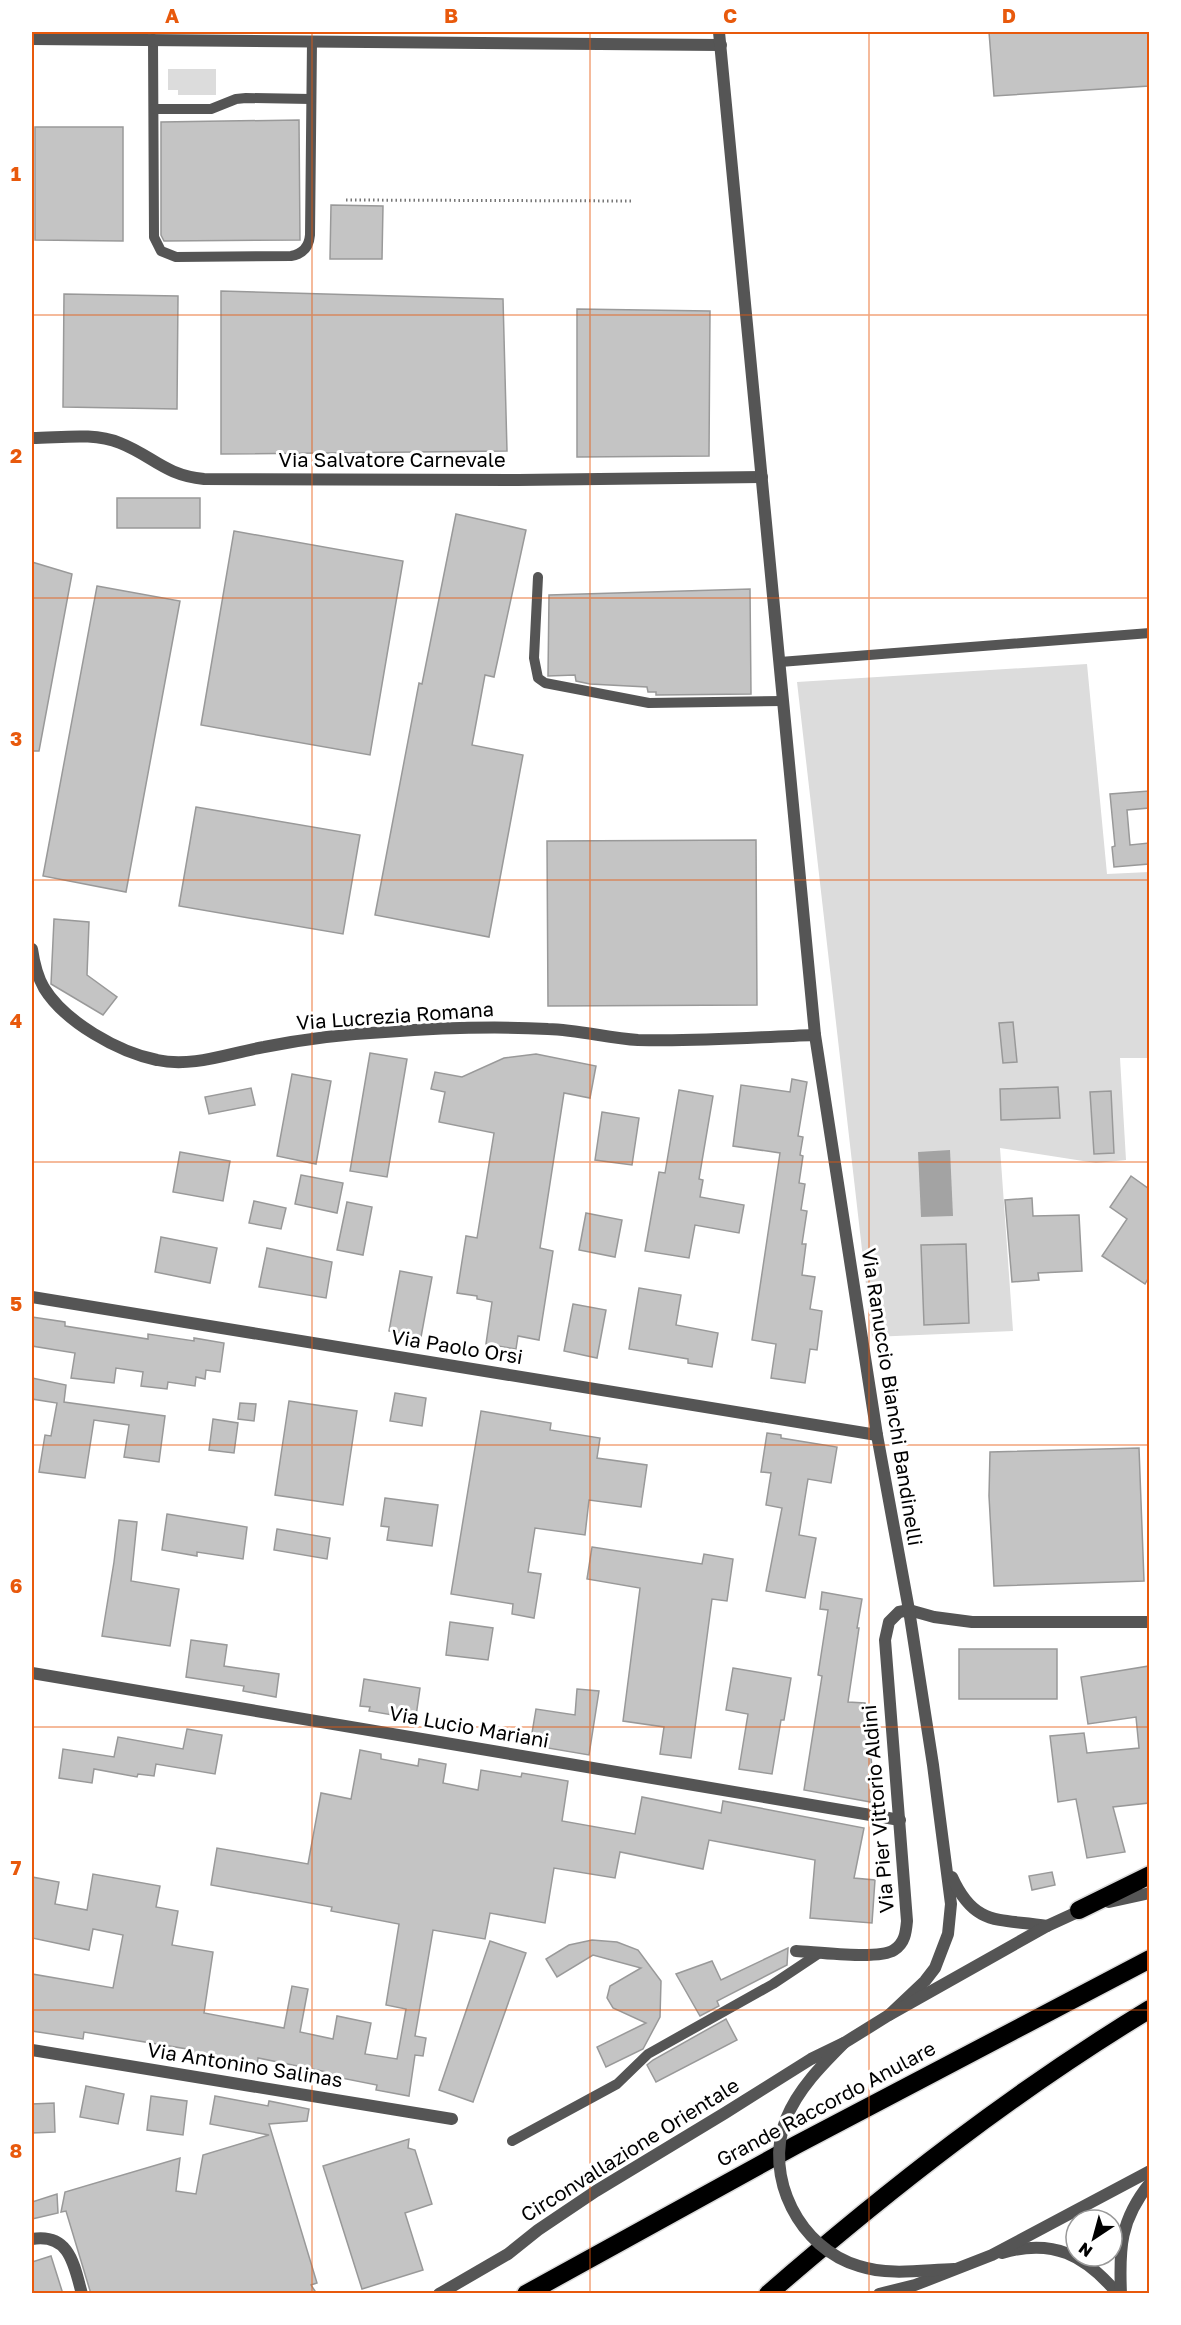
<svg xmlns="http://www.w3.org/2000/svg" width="1181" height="2325" viewBox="0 0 1181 2325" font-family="'Golos Text',sans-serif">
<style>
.green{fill:#dcdcdc}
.water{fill:#a3a3a3}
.building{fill:#c4c4c4;stroke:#999;stroke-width:1.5}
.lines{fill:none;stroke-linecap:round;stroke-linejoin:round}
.motorway-casing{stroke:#dbdbdb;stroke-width:21}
.path{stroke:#777;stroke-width:3;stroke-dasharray:1.5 3;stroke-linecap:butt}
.service{stroke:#555;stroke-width:10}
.minor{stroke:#555;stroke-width:12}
.tertiary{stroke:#555;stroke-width:12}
.motorway{stroke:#000;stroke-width:18}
.tertiary-bridge{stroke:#555;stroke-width:12}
.grid{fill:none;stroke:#e8590c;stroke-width:1.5;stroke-opacity:0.55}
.labels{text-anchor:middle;stroke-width:6;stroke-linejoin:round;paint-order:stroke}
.street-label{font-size:20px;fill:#000;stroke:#fff}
.neatline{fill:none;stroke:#e8590c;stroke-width:2}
.grid-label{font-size:20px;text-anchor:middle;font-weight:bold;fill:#e8590c}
</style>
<rect width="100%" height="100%" fill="#fff"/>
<!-- green -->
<g class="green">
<polygon points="168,69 216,69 216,95 178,95 178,90 168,90"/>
<polygon points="1087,664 1107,874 1149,872 1149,1058 1120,1058 1126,1160 1096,1163 1000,1148 1013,1331 872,1337 797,682"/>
</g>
<!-- water -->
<polygon class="water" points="950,1150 953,1216 921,1217 918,1152"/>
<!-- building -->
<g class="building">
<polygon points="989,32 1149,32 1149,86 994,96"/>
<polygon points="299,120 300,240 164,241 161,235 161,122"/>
<polygon points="35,127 123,127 123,241 35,240"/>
<polygon points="331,205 383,206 382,259 330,259"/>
<polygon points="221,291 503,299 507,451 221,454"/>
<polygon points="64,294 178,296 177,409 63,407"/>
<polygon points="577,309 710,311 709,456 577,457"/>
<rect x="117" y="498" width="83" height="30"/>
<polygon points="456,514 526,530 494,677 485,675 472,745 523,755 489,937 375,915 419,683 422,684"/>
<polygon points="234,531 403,561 370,755 201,725"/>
<polygon points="32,562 72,574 39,751 32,751"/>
<polygon points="97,586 180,601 126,892 43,876"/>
<polygon points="750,589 751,694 656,695 656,692 648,692 647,687 590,684 576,681 575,675 548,676 549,595"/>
<polygon points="1149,791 1149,808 1127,810 1130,845 1149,843 1149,864 1114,867 1112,847 1115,846 1110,794"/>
<polygon points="196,807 360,835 343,934 179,906"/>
<polygon points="756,840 757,1005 548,1006 547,841"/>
<polygon points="54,919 89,922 87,975 117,997 103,1015 51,984"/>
<polygon points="1013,1022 1017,1062 1003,1063 999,1023"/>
<polygon points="370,1053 407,1059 387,1177 350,1171"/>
<polygon points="536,1054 596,1066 590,1098 564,1093 540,1248 553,1251 539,1340 518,1336 516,1349 486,1344 492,1302 477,1299 477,1296 457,1293 466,1236 477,1238 494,1133 439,1122 445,1092 431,1089 435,1072 462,1077 504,1058"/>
<polygon points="292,1074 331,1081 316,1164 277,1156"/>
<polygon points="792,1079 807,1082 798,1136 803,1137 800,1155 803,1156 799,1183 805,1184 801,1210 807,1211 802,1244 806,1244 802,1275 815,1277 810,1309 822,1311 817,1350 810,1349 805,1383 771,1378 776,1344 752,1340 780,1153 733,1146 741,1085 790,1092"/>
<polygon points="1058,1087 1060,1118 1001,1120 1000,1089"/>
<polygon points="251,1088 255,1105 209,1114 205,1097"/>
<polygon points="679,1090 713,1096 699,1179 703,1180 700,1197 744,1205 739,1233 695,1225 689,1258 645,1251 659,1172 665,1173"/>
<polygon points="1111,1091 1114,1153 1094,1154 1090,1092"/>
<polygon points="602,1112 639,1118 632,1165 595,1160"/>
<polygon points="180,1152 230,1161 223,1201 173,1192"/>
<polygon points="301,1175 343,1183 337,1213 295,1204"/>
<polygon points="1131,1176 1149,1189 1149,1277 1145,1284 1102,1256 1127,1219 1110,1207"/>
<polygon points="1032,1198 1033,1216 1079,1215 1082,1271 1038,1273 1039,1280 1012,1282 1005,1200"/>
<polygon points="254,1201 286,1208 281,1229 249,1223"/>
<polygon points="347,1202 372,1207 363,1255 337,1250"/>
<polygon points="586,1213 622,1220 615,1257 579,1250"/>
<polygon points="161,1237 217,1248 210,1283 155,1272"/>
<polygon points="966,1244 969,1323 924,1325 921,1245"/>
<polygon points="267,1248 332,1262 326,1298 259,1287"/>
<polygon points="400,1271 432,1277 421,1337 389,1331"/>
<polygon points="639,1288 681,1295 676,1325 718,1333 712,1367 688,1363 688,1359 629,1349"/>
<polygon points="573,1304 606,1310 597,1358 564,1351"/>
<polygon points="32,1317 65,1322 65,1326 148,1339 148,1334 194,1341 194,1338 224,1343 220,1372 206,1370 205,1379 196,1377 195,1386 168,1382 167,1389 141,1386 143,1372 116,1368 114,1383 71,1378 75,1353 32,1346"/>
<polygon points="32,1378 66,1385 64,1402 165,1416 159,1462 124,1457 129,1425 94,1420 85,1478 39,1472 45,1435 51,1436 57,1403 32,1399"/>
<polygon points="395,1393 426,1398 422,1426 390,1421"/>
<polygon points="289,1401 357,1411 343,1505 275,1495"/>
<polygon points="240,1403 256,1404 254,1421 238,1419"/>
<polygon points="481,1411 551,1423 550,1430 600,1438 597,1458 647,1465 641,1507 589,1500 585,1535 535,1528 528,1572 541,1574 534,1618 512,1614 513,1604 451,1594"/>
<polygon points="213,1419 238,1423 234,1453 209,1450"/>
<polygon points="767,1433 781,1435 781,1438 837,1447 831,1483 808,1479 799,1535 816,1538 805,1598 766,1591 782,1508 766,1505 771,1473 761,1472"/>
<polygon points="1139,1448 1144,1581 994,1586 989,1496 990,1452"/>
<polygon points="385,1498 438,1505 432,1546 387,1540 389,1527 381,1526"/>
<polygon points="167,1514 247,1527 243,1559 197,1552 197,1556 162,1550"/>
<polygon points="119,1520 137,1522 131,1581 179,1589 170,1646 102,1636 114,1562"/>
<polygon points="277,1529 330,1538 327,1559 274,1550"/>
<polygon points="592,1547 702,1564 704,1554 733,1559 727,1601 712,1599 691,1758 660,1754 664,1727 623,1721 640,1588 587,1579"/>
<polygon points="822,1592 862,1599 857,1628 859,1628 848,1702 865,1703 876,1803 804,1790 822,1676 818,1675 828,1610 820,1609"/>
<polygon points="450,1622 493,1628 488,1660 446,1655"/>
<polygon points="191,1640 227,1645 224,1666 279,1674 276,1697 243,1691 244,1686 186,1677"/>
<rect x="959" y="1649" width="98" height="50"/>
<polygon points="1149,1666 1149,1803 1113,1807 1125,1852 1087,1858 1076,1799 1058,1802 1050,1736 1084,1733 1087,1753 1139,1748 1136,1717 1088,1724 1081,1677"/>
<polygon points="733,1668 791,1678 784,1720 781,1720 772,1774 739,1769 748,1714 726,1710"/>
<polygon points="364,1679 420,1688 416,1716 405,1714 404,1717 369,1711 370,1707 360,1706"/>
<polygon points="577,1689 599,1691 589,1755 530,1745 536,1709 575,1715"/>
<polygon points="187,1729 222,1735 215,1774 156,1764 154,1776 138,1774 137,1777 94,1769 92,1783 59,1778 63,1749 114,1757 118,1737 183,1749"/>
<polygon points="360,1750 381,1754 381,1759 418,1766 419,1759 446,1764 443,1783 478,1790 481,1770 521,1777 522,1773 568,1781 562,1821 635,1834 642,1797 721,1813 723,1801 864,1828 854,1878 875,1880 872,1923 810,1918 815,1860 709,1840 703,1869 620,1852 615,1878 554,1868 545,1923 490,1913 485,1939 433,1930 415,2036 426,2038 423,2056 415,2055 409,2096 376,2090 377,2085 326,2075 327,2072 258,2058 257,2066 193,2054 193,2050 84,2032 83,2039 32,2031 32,1974 113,1988 123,1935 93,1929 89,1950 32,1938 32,1877 59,1882 55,1904 87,1910 93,1874 160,1886 156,1907 178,1911 172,1945 213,1952 204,2013 284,2028 292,1986 308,1989 300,2032 333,2039 337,2016 371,2023 365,2054 397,2059 406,2009 386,2005 399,1924 331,1911 332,1907 211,1885 217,1848 308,1864 321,1793 351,1799"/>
<polygon points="1052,1872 1055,1885 1032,1890 1029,1876"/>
<polygon points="592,1940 617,1942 638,1950 661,1981 660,2017 643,2049 606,2067 597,2047 646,2023 613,2008 607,1998 610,1986 641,1968 593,1955 557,1977 546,1959 569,1945"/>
<polygon points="490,1941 526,1953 473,2102 439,2090"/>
<polygon points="788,1948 787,1965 717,2001 719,2006 700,2016 676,1974 712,1961 721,1980"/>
<polygon points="726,2019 737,2040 656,2082 647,2065 653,2060"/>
<polygon points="86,2086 124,2094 118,2124 80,2117"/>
<polygon points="151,2096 187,2101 183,2135 147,2130"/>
<polygon points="215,2096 268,2106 269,2101 309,2109 307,2121 269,2124 317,2283 311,2285 317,2294 91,2294 66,2211 61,2212 65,2192 180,2158 176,2191 196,2194 203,2155 269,2135 210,2124"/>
<polygon points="54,2103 55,2132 32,2133 32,2104"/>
<polygon points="409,2139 408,2148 415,2150 432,2204 405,2213 423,2270 362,2289 323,2166"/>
<polygon points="57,2194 58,2213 32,2219 32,2202"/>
<polygon points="51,2256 63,2294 32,2294 32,2262"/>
</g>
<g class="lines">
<defs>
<g id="motorway">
<polyline points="1079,1910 1150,1875"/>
<polyline points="526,2294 796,2145 1150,1959"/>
<path d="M768,2294C889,2189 1013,2092 1150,2009"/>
</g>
</defs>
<!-- motorway casing -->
<use href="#motorway" class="motorway-casing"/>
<!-- path -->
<polyline class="path" points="346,200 634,201"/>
<!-- service -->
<g class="service">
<path d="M153,39L154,237L161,251L176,257L291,256C303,254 309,247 310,235L312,41"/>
<polyline points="154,109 211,109 236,99 246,98 311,99"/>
<polyline points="538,577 534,658 538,678 545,683 649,703 783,701"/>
<polyline points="780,662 1150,633"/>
<polyline points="512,2141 617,2084 648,2054 773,1984 821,1952"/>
</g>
<!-- minor -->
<g class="minor">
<polyline points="32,39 721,45"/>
<path d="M32,438C60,438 93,432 120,443C153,456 164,475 204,479L518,480L762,477"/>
<path d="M32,949C34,963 37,976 44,988C65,1022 118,1052 157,1060C192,1068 229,1053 264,1047C304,1039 344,1034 385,1032C439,1028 494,1026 548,1029C579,1030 608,1038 638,1040C697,1042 756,1037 815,1035"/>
<polyline points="32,1297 877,1435"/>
<polyline points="32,1673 900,1820"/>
<path d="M796,1951C817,1952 879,1960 894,1950C905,1943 906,1932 907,1921L885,1640L889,1622L899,1612L909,1610L934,1617L972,1622H1150"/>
<polyline points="32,2050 452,2119"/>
<path d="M32,2239C70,2233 74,2265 82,2294"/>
<path d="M1002,2253C1053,2238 1085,2255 1118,2294"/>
<path d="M1121,2294C1119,2248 1120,2220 1150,2183"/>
</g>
<!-- tertiary -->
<g class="tertiary">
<polyline points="719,32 815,1035 877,1435 909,1610 933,1765 951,1904 948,1934 935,1968 925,1981 889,2015"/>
<path d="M952,1877C975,1928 1000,1918 1047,1926"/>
<polyline points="1109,1902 1150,1893"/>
<polyline points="439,2294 508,2254 538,2230 596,2191 725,2113 811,2059 844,2043 889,2015 1047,1926 1084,1909"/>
<polyline points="879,2294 915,2285 992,2255 1150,2171"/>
</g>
<!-- motorway -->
<use href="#motorway" class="motorway"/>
<!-- tertiary-bridge -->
<path class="tertiary-bridge" d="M844,2043C822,2065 798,2089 786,2119C763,2177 800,2249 859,2266C890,2276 922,2270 954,2269"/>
</g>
<!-- grid -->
<path class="grid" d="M312,32V2294M590,32V2294M869,32V2294M32,315H1150M32,598H1150M32,880H1150M32,1162H1150M32,1445H1150M32,1727H1150M32,2010H1150"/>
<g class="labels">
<!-- street labels -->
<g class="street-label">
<text x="392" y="467">Via Salvatore Carnevale</text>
<text transform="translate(395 1016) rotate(-4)" y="7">Via Lucrezia Romana</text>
<text transform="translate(457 1347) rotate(9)" y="7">Via Paolo Orsi</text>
<text transform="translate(892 1397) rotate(81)" y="7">Via Ranuccio Bianchi Bandinelli</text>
<text transform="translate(469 1727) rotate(10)" y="7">Via Lucio Mariani</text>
<text transform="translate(878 1809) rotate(-95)" y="7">Via Pier Vittorio Aldini</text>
<text transform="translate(245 2065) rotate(9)" y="7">Via Antonino Salinas</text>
<text transform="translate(826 2104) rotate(-28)" y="7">Grande Raccordo Anulare</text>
<text transform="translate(630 2150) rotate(-32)" y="7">Circonvallazione Orientale</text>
</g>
</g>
<!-- border -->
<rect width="1181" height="2325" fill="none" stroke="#ffffff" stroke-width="66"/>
<!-- north arrow -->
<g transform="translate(1094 2238) rotate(216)"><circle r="28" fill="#ffffff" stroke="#999999" stroke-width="1.5"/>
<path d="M0-4.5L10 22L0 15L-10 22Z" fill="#000000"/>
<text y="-9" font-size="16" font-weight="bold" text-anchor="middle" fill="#000000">N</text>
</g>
<rect x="33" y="33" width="1115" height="2259" class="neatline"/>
<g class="grid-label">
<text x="172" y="23">A</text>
<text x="451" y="23">B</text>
<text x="730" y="23">C</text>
<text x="1009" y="23">D</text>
<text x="16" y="181">1</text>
<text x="16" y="463">2</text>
<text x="16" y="746">3</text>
<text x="16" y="1028">4</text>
<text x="16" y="1311">5</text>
<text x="16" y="1593">6</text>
<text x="16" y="1875">7</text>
<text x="16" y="2158">8</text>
</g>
</svg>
